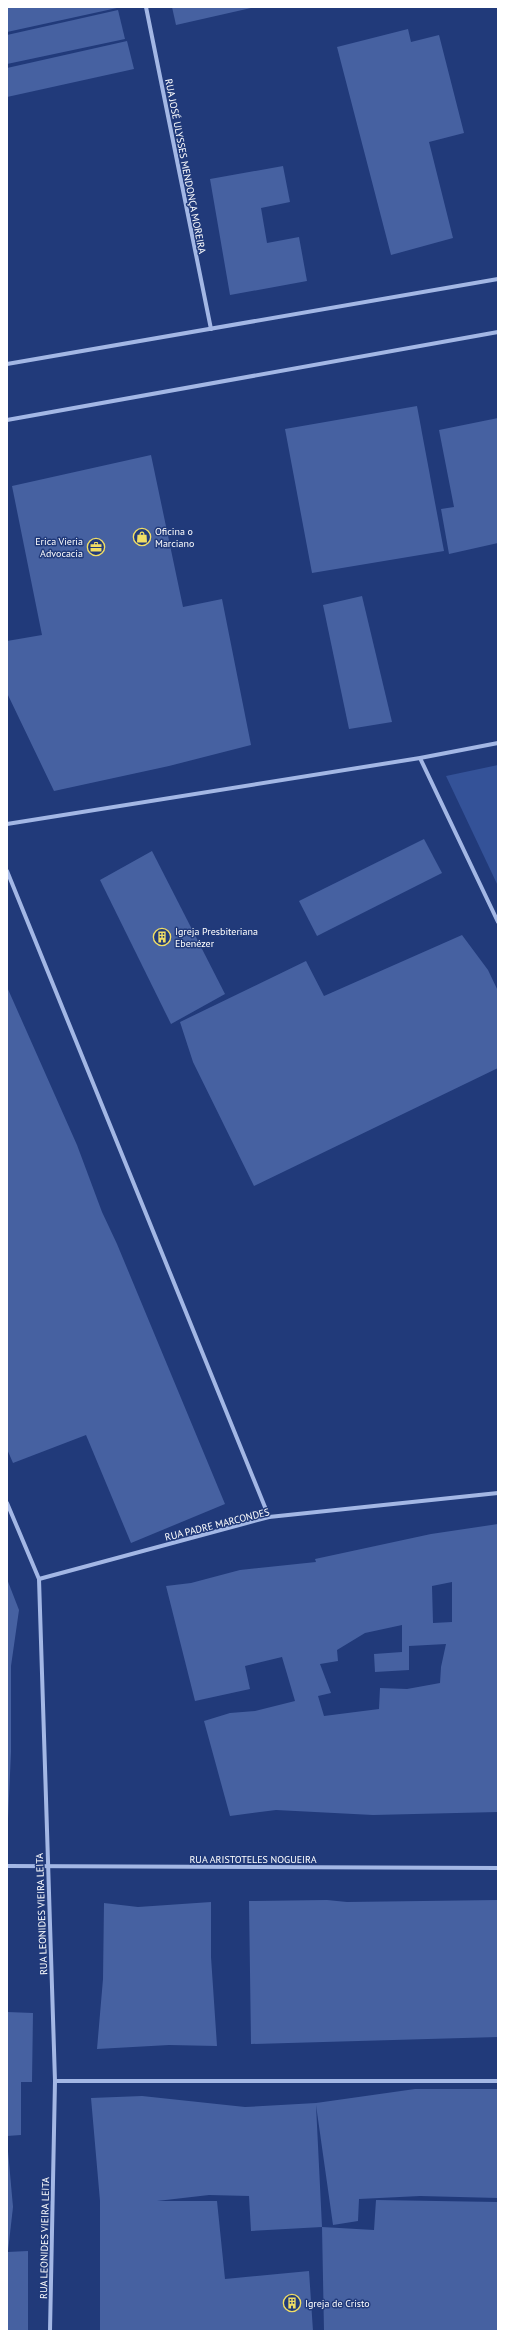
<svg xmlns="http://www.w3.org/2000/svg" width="505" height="2338" viewBox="0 0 505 2338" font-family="'PT Sans',sans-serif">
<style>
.green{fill:#345298}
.building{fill:#4661a1;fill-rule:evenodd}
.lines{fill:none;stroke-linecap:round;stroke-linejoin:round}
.street{stroke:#a3b7e5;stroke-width:4}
.labels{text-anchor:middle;stroke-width:3;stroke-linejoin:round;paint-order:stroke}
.street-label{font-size:10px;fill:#fff;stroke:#213a7a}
.poi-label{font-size:10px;fill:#fff;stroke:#213a7a;text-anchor:start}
</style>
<rect width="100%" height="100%" fill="#213a7a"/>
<!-- green -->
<polygon class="green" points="498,765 498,886 446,776"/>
<!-- building -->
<g class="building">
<polygon points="7,7 117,7 117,8 7,32"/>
<polygon points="172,7 250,7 251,8 176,25"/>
<polygon points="118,10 125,39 7,64 7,35"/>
<polygon points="408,29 411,42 439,35 464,133 429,142 453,238 391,255 337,47"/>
<polygon points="127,41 134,69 7,97 7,68"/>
<polygon points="283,166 290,202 261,208 267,243 299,237 307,281 230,295 210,179"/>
<polygon points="417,406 444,551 312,573 285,429"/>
<polygon points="498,418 498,543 449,554 441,509 454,507 439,430"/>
<polygon points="151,455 183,607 222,599 251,745 169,766 54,791 7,693 7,641 42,635 12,486"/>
<polygon points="362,596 392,722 349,729 323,605"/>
<polygon points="424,839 442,873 317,936 299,901"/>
<polygon points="152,851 225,994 171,1024 100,880"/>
<polygon points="462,935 488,970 498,991 498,1068 254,1186 193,1062 180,1022 306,961 324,996"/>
<polygon points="7,987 77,1145 102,1212 117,1244 225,1504 131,1543 86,1435 13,1463 7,1449"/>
<path d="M498,1524V1812L373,1815L276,1810L230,1816L204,1721L230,1713L255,1711L295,1701L282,1657L245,1666L250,1689L195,1701L166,1586L191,1583L240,1570L316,1562L315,1559L431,1534ZM452,1582V1622L433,1623L432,1586ZM402,1625V1652L374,1654L375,1672L409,1670V1646L446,1644L441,1667L440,1683L407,1689L380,1688L379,1709L324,1716L318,1696L331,1693L320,1664L338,1661L337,1650L365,1633Z"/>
<polygon points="7,1579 19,1610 11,1666 11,1752 8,1819"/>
<polygon points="327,1900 347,1902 498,1900 498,2037 251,2044 249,1901"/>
<polygon points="211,1902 211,1957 217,2046 169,2045 97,2049 103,1979 104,1903 138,1907"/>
<polygon points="7,2012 33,2013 32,2082 21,2082 21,2135 7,2136"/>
<polygon points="415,2089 498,2089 498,2198 420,2196 359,2199 358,2221 333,2225 316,2105 322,2227 251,2231 249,2196 209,2195 157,2201 217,2201 225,2279 309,2271 313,2331 100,2331 100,2201 91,2098 142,2096 245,2107 316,2103"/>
<polygon points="7,2140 13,2207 8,2251 7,2251"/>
<polygon points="376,2200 498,2202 498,2331 324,2331 322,2227 374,2230"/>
<polygon points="28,2251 28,2331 7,2331 7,2252"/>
</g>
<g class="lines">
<!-- street -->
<g class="street">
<polyline points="146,7 211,329"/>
<polyline points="7,364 498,279"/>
<polyline points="7,420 498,332"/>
<polyline points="420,758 498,922"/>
<polyline points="7,824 420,758 498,743"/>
<polyline points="7,871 269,1517"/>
<polyline points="7,1503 39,1579 55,2081 50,2331"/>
<polyline points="39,1579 269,1517 498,1493"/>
<polyline points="7,1866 498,1868"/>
<polyline points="55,2081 498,2081"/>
</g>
</g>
<!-- icons -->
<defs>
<symbol id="shop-ring" viewBox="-11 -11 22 22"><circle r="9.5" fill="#213a7a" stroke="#f1de65" stroke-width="1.5"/><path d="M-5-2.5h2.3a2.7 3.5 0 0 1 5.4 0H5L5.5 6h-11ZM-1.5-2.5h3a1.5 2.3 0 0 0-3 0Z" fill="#f1de65"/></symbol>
<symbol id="office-ring" viewBox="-11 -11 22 22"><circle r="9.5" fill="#213a7a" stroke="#f1de65" stroke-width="1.5"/><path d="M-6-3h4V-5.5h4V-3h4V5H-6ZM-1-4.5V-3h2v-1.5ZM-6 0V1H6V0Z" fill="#f1de65"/></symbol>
<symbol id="building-ring" viewBox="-11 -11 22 22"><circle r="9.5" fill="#213a7a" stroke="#f1de65" stroke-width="1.5"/><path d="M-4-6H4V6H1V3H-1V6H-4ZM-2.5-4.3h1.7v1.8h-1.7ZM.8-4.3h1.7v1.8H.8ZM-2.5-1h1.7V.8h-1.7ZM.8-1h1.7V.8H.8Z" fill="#f1de65"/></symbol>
</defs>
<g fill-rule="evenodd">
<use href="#shop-ring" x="132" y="527" width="20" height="20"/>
<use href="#office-ring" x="86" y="537" width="20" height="20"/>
<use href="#building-ring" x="152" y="927" width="20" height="20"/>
<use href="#building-ring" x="282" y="2293" width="20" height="20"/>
</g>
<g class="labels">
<!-- street labels -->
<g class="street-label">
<text transform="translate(186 166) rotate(79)" y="4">RUA JOSÉ ULYSSES MENDONÇA MOREIRA</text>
<text transform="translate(217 1524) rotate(-14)" y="4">RUA PADRE MARCONDES</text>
<text x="253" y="1863">RUA ARISTOTELES NOGUEIRA</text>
<text transform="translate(41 1914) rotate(-92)" y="4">RUA LEONIDES VIEIRA LEITA</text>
<text transform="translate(44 2238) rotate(-89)" y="4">RUA LEONIDES VIEIRA LEITA</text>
</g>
<!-- poi labels -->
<g class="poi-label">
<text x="155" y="535">Oficina o<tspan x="155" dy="12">Marciano</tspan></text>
<text x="83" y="545" text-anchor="end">Erica Vieria<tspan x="83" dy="12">Advocacia</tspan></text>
<text x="175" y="935">Igreja Presbiteriana<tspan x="175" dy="12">Ebenézer</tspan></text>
<text x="305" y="2307">Igreja de Cristo</text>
</g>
</g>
<!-- border -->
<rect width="505" height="2338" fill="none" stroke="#ffffff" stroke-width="16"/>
</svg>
